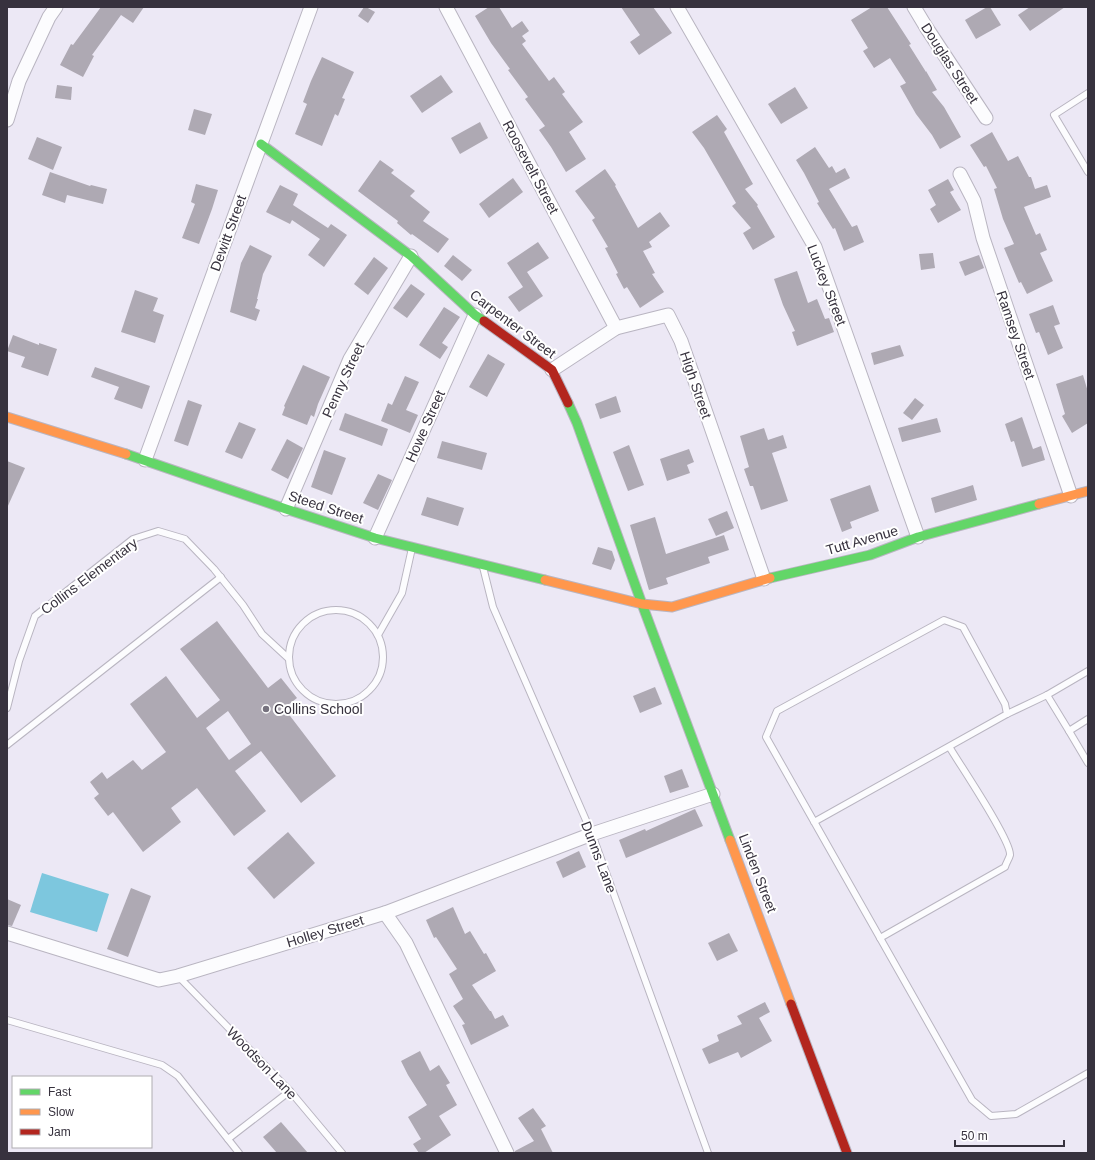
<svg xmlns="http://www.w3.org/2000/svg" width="1095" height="1160" viewBox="0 0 1095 1160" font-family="Arial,sans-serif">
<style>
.water{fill:#7dc7de}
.building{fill:#aea9b3;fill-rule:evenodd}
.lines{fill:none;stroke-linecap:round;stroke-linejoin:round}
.lane-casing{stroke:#b9b5c1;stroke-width:8}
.street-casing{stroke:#b9b5c1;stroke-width:15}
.fast-casing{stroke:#b9b5c1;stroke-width:11}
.slow-casing{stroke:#b9b5c1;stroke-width:11}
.jam-casing{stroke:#b9b5c1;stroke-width:11}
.lane{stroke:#fcfcfe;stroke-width:6}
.street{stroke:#fcfcfe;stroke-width:13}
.fast{stroke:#63d668;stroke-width:9}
.slow{stroke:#ff974d;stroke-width:9}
.jam{stroke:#b3261e;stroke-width:9}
.poi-dot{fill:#76727e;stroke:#fff;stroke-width:1.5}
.labels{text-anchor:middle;stroke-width:4;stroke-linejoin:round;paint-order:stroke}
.street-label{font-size:14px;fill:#37323e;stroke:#fff}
.poi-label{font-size:14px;fill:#37323e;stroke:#fff;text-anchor:start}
</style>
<rect width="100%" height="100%" fill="#ece8f5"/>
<!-- water -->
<polygon class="water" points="42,873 109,894 97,932 30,912"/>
<!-- building -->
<g class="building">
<polygon points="101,7 144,7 133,23 121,15 92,55 94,56 83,77 60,65 71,44 73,45"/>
<polygon points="364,7 366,7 375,12 368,23 358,16"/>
<polygon points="489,7 499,7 512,28 522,21 529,31 522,36 526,41 522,44 549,81 554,77 565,92 562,94 583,122 569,132 586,159 566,172 551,147 539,130 545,126 525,99 528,97 508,70 510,69 491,43 475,16"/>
<polygon points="621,7 653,7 672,33 639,55 630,42 640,35"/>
<polygon points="872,7 887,7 911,44 909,45 926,72 926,71 937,90 932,92 944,107 961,137 940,149 932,135 916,114 900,86 906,83 890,58 874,68 863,51 868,48 851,20"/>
<polygon points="987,7 990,7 1001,25 976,39 965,20"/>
<polygon points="1030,7 1065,7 1030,31 1018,15"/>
<polygon points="322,57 354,72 342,98 345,99 338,116 335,114 322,146 295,134 307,104 303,102 311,81"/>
<polygon points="441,75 453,92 422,113 410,96"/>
<polygon points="57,85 72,87 71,100 55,98"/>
<polygon points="795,87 808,108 781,124 768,104"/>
<polygon points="194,109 212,114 205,135 188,130"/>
<polygon points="717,115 727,129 724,132 753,184 745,189 758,205 757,206 775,237 753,250 743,233 751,228 732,206 736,203 704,148 692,132"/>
<polygon points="480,122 488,138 460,154 451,138"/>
<polygon points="992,132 1008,161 1018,156 1029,177 1031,177 1035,189 1047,185 1051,197 1024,207 1036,235 1040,233 1047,250 1040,253 1053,281 1027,294 1021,282 1019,283 1004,248 1014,244 1003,219 994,189 997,188 986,166 984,167 970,145"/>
<polygon points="37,137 62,147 53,170 28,159"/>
<polygon points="815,147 829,168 832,166 836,173 845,168 850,178 829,189 852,227 857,225 864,242 844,251 835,228 833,229 817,203 819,202 804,173 796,160"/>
<polygon points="380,160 394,170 391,173 415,191 410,196 430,212 423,221 449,239 438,253 412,234 411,235 397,223 398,221 358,191"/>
<polygon points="605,169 616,185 615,186 638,228 660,212 670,226 649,242 652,247 643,251 655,273 652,274 664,292 640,308 627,287 624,289 616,274 618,273 605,248 608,247 592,220 595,218 575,191"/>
<polygon points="50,172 90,186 91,185 107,189 103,204 67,195 65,203 42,195"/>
<polygon points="513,178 523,192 489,218 479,204"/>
<polygon points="948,179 954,190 950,192 961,210 938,223 930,209 936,205 928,190"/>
<polygon points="196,184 218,190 212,209 199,244 182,238 195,204 191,202"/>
<polygon points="280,185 298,194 293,205 328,228 331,224 347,235 324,267 308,255 320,239 292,220 290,224 266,212"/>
<polygon points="538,242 549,258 527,272 543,296 519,312 508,297 523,287 507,263"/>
<polygon points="250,245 272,256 263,274 257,299 258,299 255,308 260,310 256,321 230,312 241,263"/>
<polygon points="933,253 935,268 921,270 919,254"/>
<polygon points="453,255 472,270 462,281 444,266"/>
<polygon points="979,255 984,268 965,276 959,262"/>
<polygon points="374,257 388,268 368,295 354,284"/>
<polygon points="797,271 808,303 817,299 825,319 829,318 834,332 797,346 792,332 795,331 783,305 774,279"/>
<polygon points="411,284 425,294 407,318 393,308"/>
<polygon points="135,290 158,298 153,311 164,315 155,343 121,332"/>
<polygon points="1053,305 1060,324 1054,326 1063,348 1048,355 1039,332 1036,333 1029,314"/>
<polygon points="444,307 460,317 442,343 448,347 440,359 419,345"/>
<polygon points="13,335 39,345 39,343 57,349 48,376 21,367 25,357 7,351"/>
<polygon points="900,345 904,356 874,365 871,353"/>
<polygon points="488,354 505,364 487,397 469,387"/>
<polygon points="303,365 330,377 318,404 314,417 311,415 307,425 282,415 285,407 284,406"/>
<polygon points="95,367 150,386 142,409 114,399 119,387 91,377"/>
<polygon points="1083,375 1088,392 1088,423 1072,433 1062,416 1065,414 1056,384"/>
<polygon points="405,376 419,382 406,410 418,415 410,433 381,421 388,403 392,405"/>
<polygon points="616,396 621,412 600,419 595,404"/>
<polygon points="915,398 924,405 912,420 903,413"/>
<polygon points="188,400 202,405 188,446 174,441"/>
<polygon points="345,413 388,429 382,446 339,430"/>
<polygon points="1022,417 1033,449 1041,446 1045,460 1022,467 1014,441 1011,442 1005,424"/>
<polygon points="937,418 941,432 902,442 898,428"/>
<polygon points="239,422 256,429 242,459 225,452"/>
<polygon points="764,428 768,440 783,435 787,448 772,453 788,501 761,510 753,486 750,486 744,469 749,467 740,436"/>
<polygon points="287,439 303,448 288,479 271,470"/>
<polygon points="442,441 487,453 482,470 437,458"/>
<polygon points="629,445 644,485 628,491 613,452"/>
<polygon points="689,449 694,462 687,465 690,473 667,481 660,459"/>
<polygon points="324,450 346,458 332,495 311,487"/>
<polygon points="7,461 25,468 7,508"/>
<polygon points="378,474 392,480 378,510 363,503"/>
<polygon points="870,485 879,511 850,522 852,528 842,532 830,499"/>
<polygon points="973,485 977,500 935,513 931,498"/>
<polygon points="427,497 464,508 458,526 421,515"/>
<polygon points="727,511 734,528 716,536 708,519"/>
<polygon points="655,517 666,554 724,535 729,550 708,557 710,563 666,578 668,584 649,590 630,525"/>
<polygon points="598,547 612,551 615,560 611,570 592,564"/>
<path d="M217,621L268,688L281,678L297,698L284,708L336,776L301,803L261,751L235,771L266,811L234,836L197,788L171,808L181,822L143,852L113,812L108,816L94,798L99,794L90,782L102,772L107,779L133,760L142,770L166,752L130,704L166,676L197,718L220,700L180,649ZM228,711L251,744L229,760L206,728Z"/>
<polygon points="655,687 662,704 640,713 633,696"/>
<polygon points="682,769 689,787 670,793 664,776"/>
<polygon points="695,809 703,826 626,858 619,840 645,829 646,831"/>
<polygon points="288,832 315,863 274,899 247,868"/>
<polygon points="579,851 586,867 563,878 556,862"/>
<polygon points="131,888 151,896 128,957 107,949"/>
<polygon points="7,899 21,905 12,926 7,925"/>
<polygon points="453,907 465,934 470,931 484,954 486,953 496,971 472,985 490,1011 491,1011 495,1019 503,1015 509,1026 471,1045 462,1025 465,1024 453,1006 463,999 449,974 457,969 436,937 434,938 426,920"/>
<polygon points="729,933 738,951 717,961 708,943"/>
<polygon points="765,1002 770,1012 759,1018 772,1041 741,1058 738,1052 709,1064 702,1049 719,1041 717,1035 742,1024 737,1016"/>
<polygon points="420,1051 430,1071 439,1065 450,1083 446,1085 457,1105 439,1116 451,1135 424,1153 419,1153 413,1144 421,1139 408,1117 427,1105 408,1075 401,1061"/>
<polygon points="533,1108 546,1126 541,1129 553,1153 515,1153 515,1151 534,1141 518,1118"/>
<polygon points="281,1122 308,1153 277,1153 263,1137"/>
</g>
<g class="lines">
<defs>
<g id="lane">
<polyline points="1088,93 1054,115 1088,172"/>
<polyline points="483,567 493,607 592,834 708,1153"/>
<circle cx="336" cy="657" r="47"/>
<polyline points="378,635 402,593 412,548"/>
<polyline points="7,708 19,661 35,616 133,539 158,531 185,539 214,569 243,605 262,634 288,658"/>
<polyline points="1007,714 1047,695"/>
<polyline points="1088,719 1069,731 1088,763"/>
<polyline points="1069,731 1047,695 1088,671"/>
<polyline points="7,745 221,577"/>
<polyline points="814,822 1007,714 1005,704 963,627 944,620 777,711 766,737 972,1100 991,1116 1016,1114 1088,1073"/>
<path d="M880,938L1005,867C1006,863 1009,859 1010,855C1011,840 960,765 950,748"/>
<polyline points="178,976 290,1091 342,1153"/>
<polyline points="7,1020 162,1065 178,1076 239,1153"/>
<polyline points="228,1139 290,1091"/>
</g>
<g id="street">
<polyline points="446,7 616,328"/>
<polyline points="677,7 815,247 918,537"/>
<polyline points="914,7 926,27 986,118"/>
<polyline points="7,120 19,81 49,17 56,7"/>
<polyline points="960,174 974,201 983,238 1071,496"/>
<polyline points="552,370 616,328 668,315 681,341 764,579"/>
<polyline points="145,460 311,7"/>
<polyline points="286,509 350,359 411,256"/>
<polyline points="375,538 475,315"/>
<polyline points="385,913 406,943 507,1153"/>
<polyline points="7,933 159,980 178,976 385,913 592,834 713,794"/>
</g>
<g id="fast">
<polyline points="261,144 411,256 475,315 484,321"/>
<polyline points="568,403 577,423 642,604 730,840"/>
<polyline points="126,454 286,509 375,538 545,580"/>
<polyline points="770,578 870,555 918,537 1039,504"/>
</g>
<g id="slow">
<polyline points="7,417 126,454"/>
<polyline points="1039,504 1088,491"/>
<polyline points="545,580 642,604 672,607 770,578"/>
<polyline points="730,840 791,1004"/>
</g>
<g id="jam">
<polyline points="484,321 552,370 568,403"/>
<polyline points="791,1004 847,1153"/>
</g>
</defs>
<!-- lane casing -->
<use href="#lane" class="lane-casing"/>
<!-- street casing -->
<use href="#street" class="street-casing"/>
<!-- fast casing -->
<use href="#fast" class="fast-casing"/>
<!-- slow casing -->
<use href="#slow" class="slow-casing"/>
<!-- jam casing -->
<use href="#jam" class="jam-casing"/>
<!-- lane -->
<use href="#lane" class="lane"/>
<!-- street -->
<use href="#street" class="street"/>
<!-- fast -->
<use href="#fast" class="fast"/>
<!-- slow -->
<use href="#slow" class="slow"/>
<!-- jam -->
<use href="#jam" class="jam"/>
</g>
<!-- markers -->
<circle class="poi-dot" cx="266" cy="709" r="4"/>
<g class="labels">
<!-- street labels -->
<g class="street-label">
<text transform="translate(950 63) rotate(57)" y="5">Douglas Street</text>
<text transform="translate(531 167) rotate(62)" y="5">Roosevelt Street</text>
<text transform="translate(228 233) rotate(-70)" y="5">Dewitt Street</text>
<text transform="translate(827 285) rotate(69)" y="5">Luckey Street</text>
<text transform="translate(513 324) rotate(37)" y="5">Carpenter Street</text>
<text transform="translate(1016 335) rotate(71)" y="5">Ramsey Street</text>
<text transform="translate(343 380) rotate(-65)" y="5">Penny Street</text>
<text transform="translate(696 385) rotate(71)" y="5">High Street</text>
<text transform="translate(425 426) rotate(-66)" y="5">Howe Street</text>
<text transform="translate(326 507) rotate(18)" y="5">Steed Street</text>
<text transform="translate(862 540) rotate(-16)" y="5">Tutt Avenue</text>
<text transform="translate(89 576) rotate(-37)" y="5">Collins Elementary</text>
<text transform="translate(599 857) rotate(69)" y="5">Dunns Lane</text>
<text transform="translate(758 873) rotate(69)" y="5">Linden Street</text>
<text transform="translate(325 931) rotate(-17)" y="5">Holley Street</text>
<text transform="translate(262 1063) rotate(46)" y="5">Woodson Lane</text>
</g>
<!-- poi labels -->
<g class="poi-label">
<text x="274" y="714">Collins School</text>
</g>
</g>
<!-- border -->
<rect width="1095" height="1160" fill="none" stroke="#37323e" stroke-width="16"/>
<!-- legend -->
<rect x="12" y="1076" width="140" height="72" fill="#ffffff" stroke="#afadb2"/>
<rect x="20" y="1089" width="20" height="6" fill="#63d668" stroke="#afadb2"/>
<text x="48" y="1096" font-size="12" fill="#37323e">Fast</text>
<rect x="20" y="1109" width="20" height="6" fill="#ff974d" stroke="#afadb2"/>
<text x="48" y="1116" font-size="12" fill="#37323e">Slow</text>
<rect x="20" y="1129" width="20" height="6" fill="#b3261e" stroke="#afadb2"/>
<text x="48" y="1136" font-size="12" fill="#37323e">Jam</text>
<!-- scale -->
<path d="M955 1140v6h109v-6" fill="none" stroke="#37323e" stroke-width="2"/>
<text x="961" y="1140" font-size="12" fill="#37323e" stroke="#ffffff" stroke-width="3" paint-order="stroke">50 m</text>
</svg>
